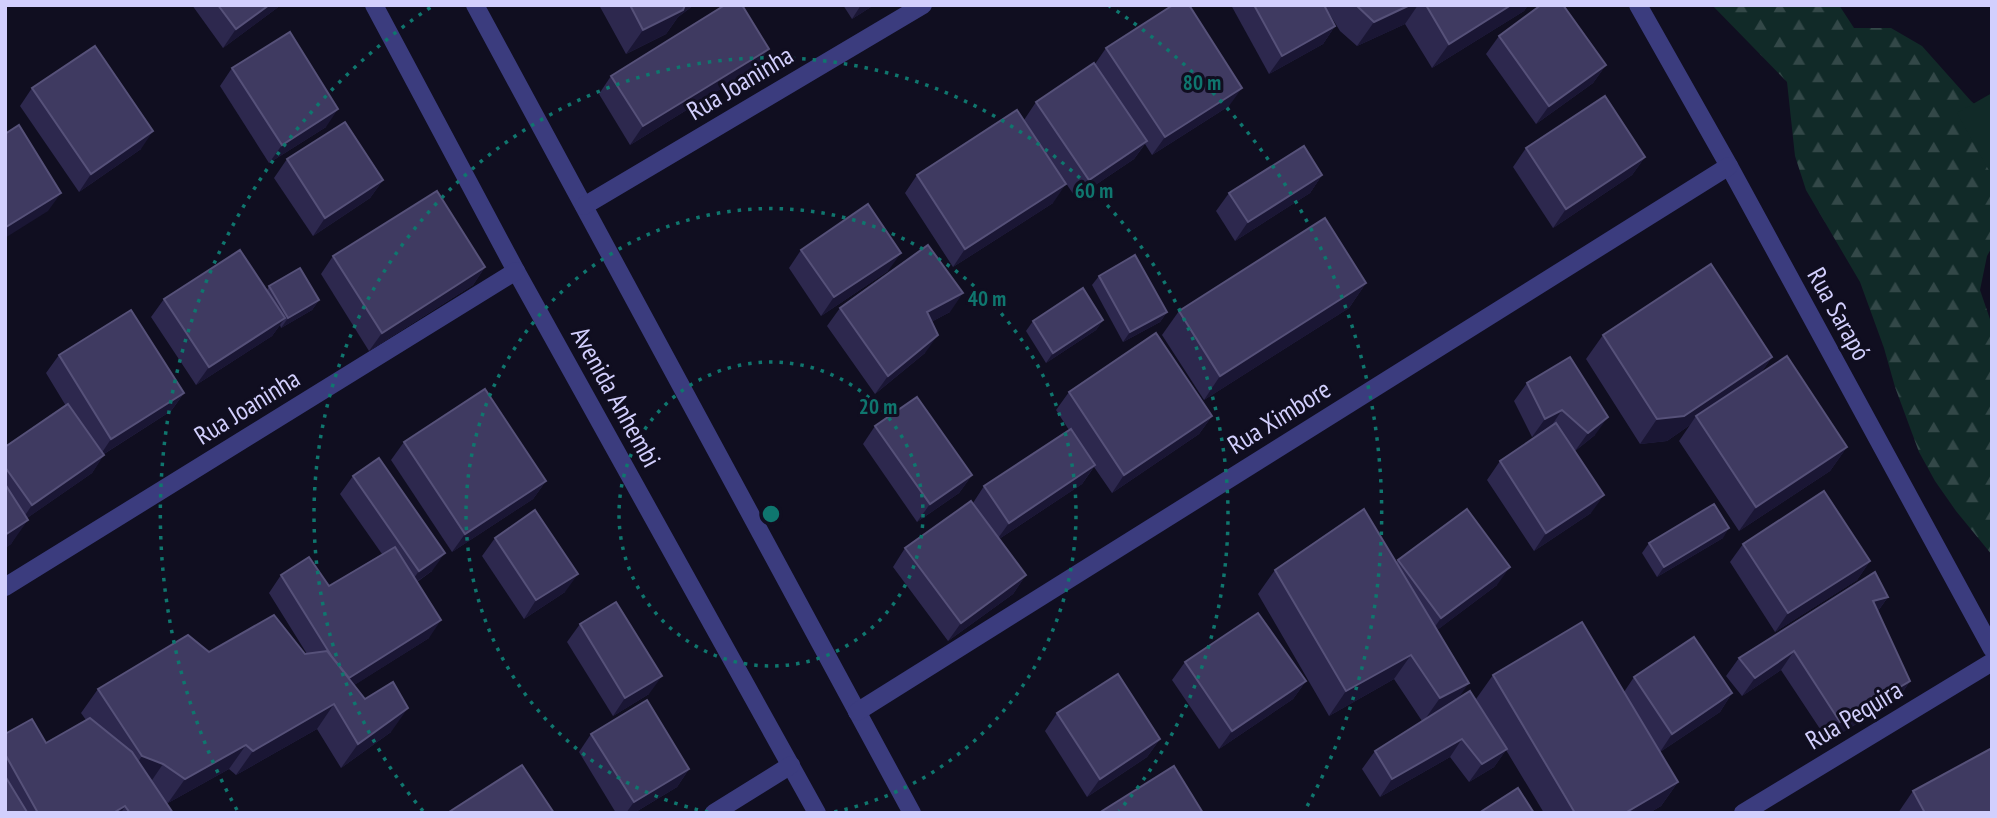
<svg xmlns="http://www.w3.org/2000/svg" width="1997" height="818" viewBox="0 0 1997 818" font-family="'PT Sans Narrow',sans-serif">
<style>
.forest{fill:url(#forest-firs)}
.park{fill:#112a28}
.lines{fill:none;stroke-linecap:round;stroke-linejoin:round}
.minor{stroke:#3b3c7e;stroke-width:18}
.wall{fill:#2d284e}
.shaded-wall{fill:#1a1634}
.building{fill:#3f3a61;stroke:#565179;stroke-width:2}
.ring{fill:none;stroke:#0f766e;stroke-width:3.5;stroke-dasharray:3.5 7}
.labels{text-anchor:middle;stroke-width:6;stroke-linejoin:round;paint-order:stroke}
.street-label{font-size:26px;fill:#d2cffd;stroke:#100e20}
.centre{fill:#0f766e;stroke:#100e20;stroke-width:3.5}
.ring-label{font-size:21px;text-anchor:middle;font-weight:bold;fill:#0f766e;stroke:#100e20;stroke-width:6;stroke-linejoin:round;paint-order:stroke}
</style>
<defs>
<pattern id="forest-firs" width="22" height="20" patternUnits="userSpaceOnUse" patternTransform="scale(1.75)"><rect width="22" height="20" fill="#112a28"/><path d="M5 1l3.5 6h-7zM16 11l3.5 6h-7z" fill="#334848"/></pattern>
</defs>
<rect width="100%" height="100%" fill="#100e20"/>
<!-- forest -->
<polygon class="forest" points="1712,5 1839,5 1854,28 1891,28 1922,46 1971,101 1992,119 1992,247 1987,256 1980,290 1992,325 1992,555 1956,511 1935,481 1919,452 1895,387 1884,348 1860,282 1806,190 1795,156 1787,82"/>
<!-- park -->
<polygon class="park" points="1992,93 1992,176 1957,113"/>
<g class="lines">
<!-- minor -->
<g class="minor">
<polyline points="374,5 516,271 817,813"/>
<polyline points="475,5 912,813"/>
<polyline points="1638,5 1729,166 1992,649"/>
<polyline points="584,206 923,5"/>
<polyline points="5,587 516,271"/>
<polyline points="857,712 1729,166"/>
<polyline points="714,813 791,765"/>
<polyline points="1743,813 1992,662"/>
</g>
</g>
<!-- wall -->
<g class="wall">
<polygon points="192,5 281,5 223,48"/>
<polygon points="599,5 694,5 678,17 666,34 626,54"/>
<polygon points="843,5 874,5 852,19"/>
<polygon points="1231,5 1324,5 1335,26 1323,44 1269,74"/>
<polygon points="1324,5 1528,5 1524,11 1432,68 1405,24 1357,46 1340,31"/>
<polygon points="1499,36 1606,65 1593,83 1536,124 1486,54"/>
<polygon points="1106,48 1229,106 1152,155 1145,144 1134,159 1076,198 1046,154 1053,203 953,267 905,193 917,175 1024,120 1036,102 1095,64"/>
<polygon points="756,67 630,145 599,94 611,76"/>
<polygon points="232,68 326,127 269,163 220,86"/>
<polygon points="32,88 141,149 79,192 20,106"/>
<polygon points="1526,148 1645,157 1632,175 1553,228 1513,167"/>
<polygon points="287,159 383,180 370,198 313,236 274,178"/>
<polygon points="1322,175 1310,193 1235,241 1216,211 1229,193"/>
<polygon points="801,250 888,271 821,316 789,268"/>
<polygon points="333,256 485,267 473,285 369,351 321,274"/>
<polygon points="1099,276 1167,312 1160,322 1123,342 1092,285"/>
<polygon points="1366,283 1349,308 1204,400 1162,335 1179,311"/>
<polygon points="269,286 319,300 312,310 281,328 280,325 272,336 196,385 151,317 164,299 267,290"/>
<polygon points="840,308 950,312 931,322 925,353 875,394 827,326"/>
<polygon points="1103,320 1096,330 1046,363 1026,331 1033,321"/>
<polygon points="1603,335 1772,357 1760,374 1847,447 1830,471 1739,531 1679,441 1690,425 1667,441 1640,444 1586,359"/>
<polygon points="59,355 184,393 171,411 104,454 92,473 27,518 11,544 5,548 5,447 66,406 46,373"/>
<polygon points="1527,383 1595,435 1575,451 1591,513 1534,551 1487,480 1500,461 1546,430 1532,437 1514,401"/>
<polygon points="1069,392 1212,416 1199,434 1112,493 1094,467 1082,484 999,539 1026,575 1013,594 948,641 893,567 905,548 973,503 984,486 1069,430 1056,410"/>
<polygon points="875,426 972,475 959,493 917,522 863,444"/>
<polygon points="404,442 546,481 533,499 452,552 391,460"/>
<polygon points="353,476 432,571 417,582 429,638 354,685 391,732 341,768 317,729 236,775 229,769 168,803 165,801 173,813 5,813 5,734 46,743 86,720 81,713 98,689 209,652 307,654 269,593 281,575 329,586 382,554 340,494"/>
<polygon points="495,538 565,592 524,619 482,556"/>
<polygon points="1723,538 1657,577 1642,553 1649,543"/>
<polygon points="1743,544 1870,561 1857,580 1775,632 1730,562"/>
<polygon points="1398,560 1497,585 1437,630 1458,699 1495,731 1476,699 1493,675 1624,692 1634,677 1732,693 1720,712 1660,752 1678,782 1661,806 1649,813 1544,813 1506,750 1494,767 1469,782 1450,757 1380,797 1362,769 1375,751 1422,721 1394,679 1329,716 1258,594 1275,570 1396,562"/>
<polygon points="1888,597 1878,611 1910,681 1898,699 1828,741 1781,670 1742,696 1726,676 1739,658"/>
<polygon points="580,624 649,694 613,716 567,642"/>
<polygon points="1185,662 1306,681 1293,699 1219,749 1172,680"/>
<polygon points="1057,713 1160,739 1147,757 1087,797 1045,731"/>
<polygon points="591,734 689,769 677,787 634,813 616,813 579,752"/>
<polygon points="1913,791 1992,813 1898,813"/>
</g>
<!-- shaded-wall -->
<g class="shaded-wall">
<polygon points="269,5 281,5 223,48 236,29"/>
<polygon points="683,5 694,5 678,17 666,34 626,54 643,30"/>
<polygon points="861,5 874,5 852,19"/>
<polygon points="1410,5 1418,5 1405,24 1357,46 1374,22"/>
<polygon points="1511,5 1528,5 1524,11 1432,68 1449,44"/>
<polygon points="1335,26 1323,44 1269,74 1282,56"/>
<polygon points="769,49 756,67 630,145 643,126"/>
<polygon points="1606,65 1593,83 1536,124 1549,106"/>
<polygon points="1242,88 1229,106 1152,155 1165,137"/>
<polygon points="338,109 326,127 269,163 282,145"/>
<polygon points="153,131 141,149 79,192 91,174"/>
<polygon points="1147,141 1134,159 1076,198 1089,180"/>
<polygon points="1645,157 1632,175 1553,228 1566,209"/>
<polygon points="1322,175 1310,193 1235,241 1248,222"/>
<polygon points="383,180 370,198 313,236 325,218"/>
<polygon points="1066,184 1053,203 953,267 965,249"/>
<polygon points="61,193 48,211 5,238 6,227"/>
<polygon points="901,253 888,271 821,316 834,297"/>
<polygon points="485,267 473,285 369,351 382,333"/>
<polygon points="1366,283 1349,308 1204,400 1220,376"/>
<polygon points="963,293 950,312 914,331 927,312"/>
<polygon points="319,300 312,310 281,328 288,318"/>
<polygon points="1167,312 1160,322 1123,342 1130,332"/>
<polygon points="285,318 272,336 196,385 209,367"/>
<polygon points="1103,320 1096,330 1046,363 1053,353"/>
<polygon points="938,335 925,353 875,394 888,376"/>
<polygon points="1772,357 1755,381 1696,416 1690,425 1667,441 1640,444 1657,419"/>
<polygon points="184,393 171,411 99,457 111,439"/>
<polygon points="1562,410 1550,428 1532,437 1545,419"/>
<polygon points="1212,416 1199,434 1112,493 1124,475"/>
<polygon points="1608,417 1595,435 1575,451 1588,433"/>
<polygon points="1847,447 1830,471 1739,531 1756,507"/>
<polygon points="104,455 92,473 20,523 32,505"/>
<polygon points="1095,465 1082,484 996,541 1009,523"/>
<polygon points="972,475 959,493 917,522 930,504"/>
<polygon points="546,481 533,499 452,552 465,534"/>
<polygon points="1604,495 1591,513 1534,551 1546,533"/>
<polygon points="28,520 11,544 5,548 5,535"/>
<polygon points="1729,528 1723,538 1657,577 1664,567"/>
<polygon points="445,553 432,571 406,589 419,571"/>
<polygon points="1870,561 1857,580 1775,632 1788,613"/>
<polygon points="1510,567 1497,585 1428,637 1441,618"/>
<polygon points="578,574 565,592 524,619 536,600"/>
<polygon points="1026,575 1013,594 948,641 961,623"/>
<polygon points="1888,597 1875,615 1873,601"/>
<polygon points="441,620 429,638 334,698 346,680"/>
<polygon points="1794,651 1781,670 1742,696 1755,678"/>
<polygon points="1411,655 1394,679 1329,716 1346,691"/>
<polygon points="662,676 649,694 613,716 625,698"/>
<polygon points="1306,681 1293,699 1219,749 1232,731"/>
<polygon points="1910,681 1898,699 1828,741 1840,722"/>
<polygon points="1469,683 1452,707 1423,722 1440,698"/>
<polygon points="1732,693 1720,712 1660,752 1672,734"/>
<polygon points="334,704 317,729 236,775 253,751"/>
<polygon points="408,708 391,732 341,768 358,744"/>
<polygon points="1160,739 1147,757 1087,797 1100,779"/>
<polygon points="1462,739 1450,757 1380,797 1392,779"/>
<polygon points="246,745 229,769 168,803 185,779"/>
<polygon points="1507,749 1494,767 1469,782 1482,764"/>
<polygon points="142,756 163,764 146,789 125,780"/>
<polygon points="689,769 677,787 634,813 626,813 634,802"/>
<polygon points="1678,782 1661,806 1649,813 1625,813"/>
<polygon points="125,806 121,813 113,813"/>
</g>
<!-- building -->
<g class="building">
<polygon points="218,5 269,5 236,29"/>
<polygon points="630,5 685,5 683,10 643,30"/>
<polygon points="725,5 742,5 769,49 643,126 611,76"/>
<polygon points="1173,5 1189,5 1242,88 1165,137 1106,48"/>
<polygon points="1254,5 1324,5 1335,26 1282,56"/>
<polygon points="1356,5 1410,5 1374,22"/>
<polygon points="1426,5 1511,5 1449,44"/>
<polygon points="1541,5 1563,5 1606,65 1549,106 1499,36"/>
<polygon points="290,32 338,109 282,145 232,68"/>
<polygon points="95,46 153,131 91,174 32,88"/>
<polygon points="1094,63 1147,141 1089,180 1036,102"/>
<polygon points="1605,96 1645,157 1566,209 1526,148"/>
<polygon points="1017,110 1066,184 965,249 917,175"/>
<polygon points="345,122 383,180 325,218 287,159"/>
<polygon points="19,125 61,193 6,227 5,226 5,134"/>
<polygon points="1304,146 1322,175 1248,222 1229,193"/>
<polygon points="437,191 485,267 382,333 333,256"/>
<polygon points="868,204 901,253 834,297 801,250"/>
<polygon points="1325,218 1366,283 1220,376 1179,311"/>
<polygon points="928,245 963,293 927,312 938,335 888,376 840,308"/>
<polygon points="240,250 285,318 209,367 164,299"/>
<polygon points="1135,255 1167,312 1130,332 1099,276"/>
<polygon points="1711,264 1772,357 1684,416 1657,419 1603,335"/>
<polygon points="300,268 319,300 288,318 269,286"/>
<polygon points="1083,288 1103,320 1053,353 1033,321"/>
<polygon points="131,310 184,393 111,439 59,355"/>
<polygon points="1156,333 1212,416 1124,475 1069,392"/>
<polygon points="1787,356 1847,447 1756,507 1696,416"/>
<polygon points="1570,357 1608,417 1588,433 1562,410 1545,419 1527,383"/>
<polygon points="485,389 546,481 465,534 404,442"/>
<polygon points="917,397 972,475 930,504 875,426"/>
<polygon points="68,404 104,455 32,505 5,467 5,447"/>
<polygon points="1556,423 1604,495 1546,533 1500,461"/>
<polygon points="1071,429 1095,465 1009,523 984,486"/>
<polygon points="379,458 445,553 419,571 353,476"/>
<polygon points="5,484 28,520 5,535"/>
<polygon points="1824,491 1870,561 1788,613 1743,544"/>
<polygon points="971,501 1026,575 961,623 905,548"/>
<polygon points="1714,504 1729,528 1664,567 1649,543"/>
<polygon points="1364,509 1469,683 1440,698 1411,655 1346,691 1275,570"/>
<polygon points="1467,509 1510,567 1441,618 1398,560"/>
<polygon points="535,510 578,574 536,600 495,538"/>
<polygon points="395,547 441,620 349,678 332,657 281,575 309,557 329,586"/>
<polygon points="1875,572 1888,597 1873,601 1910,681 1840,722 1794,651 1755,678 1739,658"/>
<polygon points="616,602 662,676 625,698 580,624"/>
<polygon points="1258,613 1306,681 1232,731 1185,662"/>
<polygon points="274,615 305,654 327,651 365,699 393,682 408,708 358,744 334,704 253,751 246,745 185,779 163,764 142,756 98,689 188,635 209,652"/>
<polygon points="1582,622 1678,782 1625,813 1575,813 1493,675"/>
<polygon points="1694,637 1732,693 1672,734 1634,677"/>
<polygon points="1118,674 1160,739 1100,779 1057,713"/>
<polygon points="1470,691 1507,749 1482,764 1462,739 1392,779 1375,751"/>
<polygon points="647,700 689,769 634,802 591,734"/>
<polygon points="90,718 132,752 173,813 130,813 125,806 113,813 38,813 5,754 5,734 32,719 46,743"/>
<polygon points="1992,748 1992,813 1925,813 1913,791"/>
<polygon points="522,765 554,813 449,813 449,812"/>
<polygon points="1174,766 1203,813 1099,813"/>
<polygon points="5,776 27,812 25,813 5,813"/>
<polygon points="1518,788 1534,813 1479,813"/>
</g>
<!-- distance rings -->
<g class="ring">
<circle cx="771" cy="514" r="152"/>
<path d="M708 812A305 305 0 1 1 834 812"/>
<path d="M423 811A457 457 0 1 1 1119 811"/>
<path d="M237 810A610 610 0 0 1 434 5M1108 5A610 610 0 0 1 1305 810"/>
</g>
<g class="labels">
<!-- street labels -->
<g class="street-label">
<text transform="translate(740 83) rotate(-31)" y="9">Rua Joaninha</text>
<text transform="translate(1839 314) rotate(61)" y="9">Rua Sarapó</text>
<text transform="translate(616 397) rotate(61)" y="9">Avenida Anhembi</text>
<text transform="translate(247 407) rotate(-32)" y="9">Rua Joaninha</text>
<text transform="translate(1279 417) rotate(-32)" y="9">Rua Ximbore</text>
<text transform="translate(1854 715) rotate(-31)" y="9">Rua Pequira</text>
</g>
</g>
<circle cx="771" cy="514" r="10" class="centre"/>
<g class="ring-label">
<text x="1202" y="90">80 m</text>
<text x="1094" y="198">60 m</text>
<text x="987" y="306">40 m</text>
<text x="878" y="414">20 m</text>
</g>
<!-- border -->
<rect width="1997" height="818" fill="none" stroke="#d2cffd" stroke-width="14"/>
</svg>
